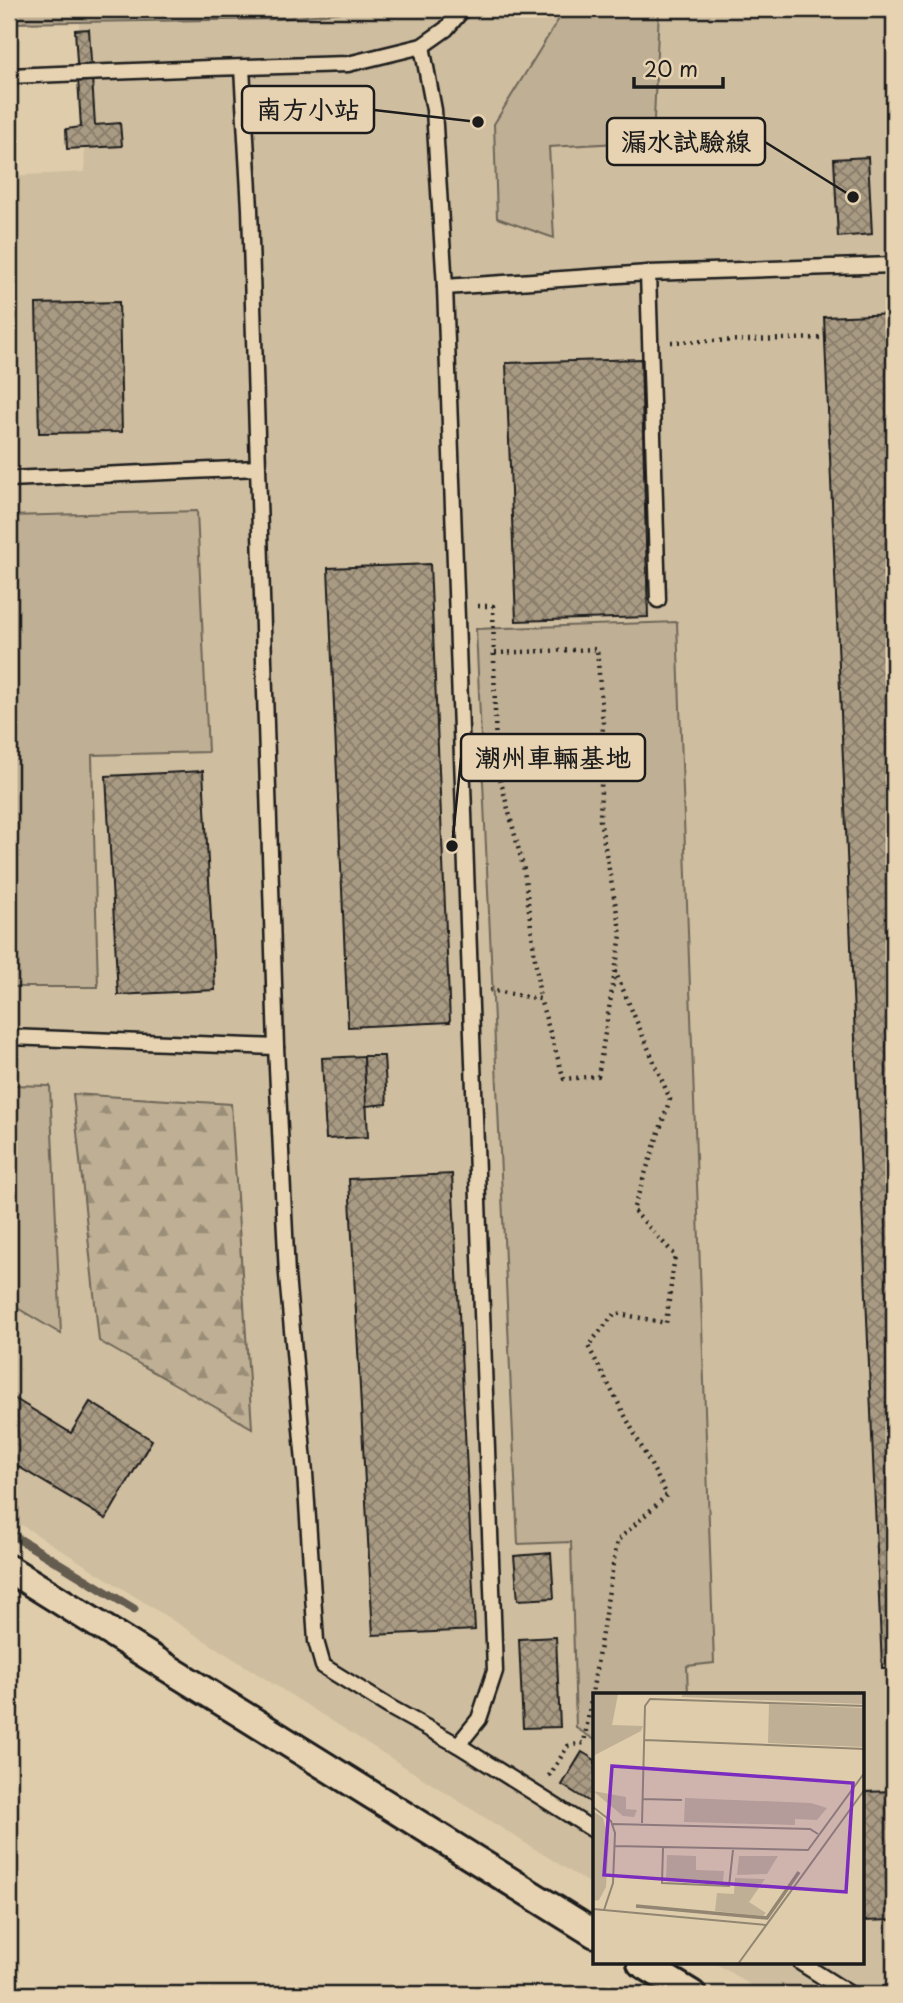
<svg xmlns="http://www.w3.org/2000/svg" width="903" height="2003" viewBox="0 0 903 2003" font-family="'Playpen Sans','LXGW WenKai TC',sans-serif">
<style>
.built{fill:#cebd9f}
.green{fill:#bfaf94;stroke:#6e6658;stroke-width:2}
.forest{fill:url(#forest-firs);stroke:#6e6658;stroke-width:2}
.park{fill:url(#park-crowns);stroke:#6e6658;stroke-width:2}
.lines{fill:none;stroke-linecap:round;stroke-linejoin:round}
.stream{stroke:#635c50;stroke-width:9}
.building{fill:url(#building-cross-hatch);stroke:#1c1c1c;stroke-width:2}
.service-casing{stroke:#1c1c1c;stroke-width:19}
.minor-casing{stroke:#1c1c1c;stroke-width:32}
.path{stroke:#1c1c1c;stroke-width:4.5;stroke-dasharray:2 5;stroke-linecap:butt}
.service{stroke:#e7d3b1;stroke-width:14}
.minor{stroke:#e7d3b1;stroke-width:26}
.inset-river{fill:none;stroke:#928672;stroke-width:3.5}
.inset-road{fill:none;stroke:#918672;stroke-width:2}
.view{fill:#7b2cbf;fill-opacity:0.15;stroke:#7b2cbf;stroke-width:3.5}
.inset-edge{fill:none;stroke:#1c1c1c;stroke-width:3.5}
.leader{fill:none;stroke:#1c1c1c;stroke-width:2.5}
.callout-dot{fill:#1c1c1c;stroke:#e7d3b1;stroke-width:2.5}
.callout{fill:#e7d3b1;stroke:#1c1c1c;stroke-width:2.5}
.callout-label{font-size:26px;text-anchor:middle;font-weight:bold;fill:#1c1c1c}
</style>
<defs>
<pattern id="forest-firs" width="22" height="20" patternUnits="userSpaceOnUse" patternTransform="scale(1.75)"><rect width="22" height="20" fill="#bfaf94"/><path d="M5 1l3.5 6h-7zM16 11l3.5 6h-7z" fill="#9a8e78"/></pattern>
<pattern id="park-crowns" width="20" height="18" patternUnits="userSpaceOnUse" patternTransform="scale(1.75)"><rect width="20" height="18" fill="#bfaf94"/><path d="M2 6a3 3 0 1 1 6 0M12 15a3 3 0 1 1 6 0" fill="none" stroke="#9a8e78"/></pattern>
<pattern id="building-cross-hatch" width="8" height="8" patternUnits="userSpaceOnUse" patternTransform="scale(1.75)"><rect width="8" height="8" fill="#a89a83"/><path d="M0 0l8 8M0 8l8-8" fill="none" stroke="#887d6a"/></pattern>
</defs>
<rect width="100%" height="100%" fill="#dfccab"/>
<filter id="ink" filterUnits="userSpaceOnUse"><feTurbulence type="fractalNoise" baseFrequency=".0143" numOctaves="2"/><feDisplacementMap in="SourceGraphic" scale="14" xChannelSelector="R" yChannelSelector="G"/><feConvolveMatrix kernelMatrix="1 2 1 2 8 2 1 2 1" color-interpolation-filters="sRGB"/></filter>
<g filter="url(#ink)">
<!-- built -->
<polygon class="built" points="370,9 894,9 894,1994 765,1994 715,1963 863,1963 863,1695 595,1695 595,1887 9,1517 9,176 85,172 79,21 279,19"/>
<!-- green -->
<g class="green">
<polygon points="565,9 659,9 653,141 549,147 554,238 497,218 494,124"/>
<polygon points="197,511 208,752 92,755 98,987 9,987 9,516"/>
<polygon points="677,622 714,1663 687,1666 688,1695 595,1695 595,1740 576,1728 571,1542 518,1544 476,629"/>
<polygon points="9,1085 50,1086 61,1334 9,1303"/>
</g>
<!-- forest -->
<polygon class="forest" points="73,1094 231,1104 252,1428 99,1341"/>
<!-- park -->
<polygon class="park" points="9,9 370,9 279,19 9,23"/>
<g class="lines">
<!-- stream -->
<polyline class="stream" points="9,1533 134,1609"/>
</g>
<!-- building -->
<g class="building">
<polygon points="89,29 95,125 120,123 122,146 67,149 66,129 81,127 75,30"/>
<polygon points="868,157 872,234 838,237 834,159"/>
<polygon points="119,302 122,432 39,433 36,304"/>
<polygon points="894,314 894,1668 882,1668 824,317"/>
<polygon points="641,359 648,617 516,621 506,363"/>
<polygon points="430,564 450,1022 348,1027 328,568"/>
<polygon points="203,771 215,990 118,995 106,776"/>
<polygon points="364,1056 368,1137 326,1139 322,1058"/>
<polygon points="364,1056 384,1056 387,1104 366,1106"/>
<polygon points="452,1174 475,1630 373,1635 349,1179"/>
<polygon points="9,1395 71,1433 90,1402 152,1440 106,1519 9,1461"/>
<polygon points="551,1553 554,1598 518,1600 514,1556"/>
<polygon points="556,1637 560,1727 523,1728 519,1639"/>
<polygon points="582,1752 595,1760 595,1805 562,1785"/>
<polygon points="894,1791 894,1920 863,1921 863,1792"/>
</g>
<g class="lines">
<defs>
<g id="service">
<polyline points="422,46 434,110 445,287 495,1671 479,1719 458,1745"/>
<polyline points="242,68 250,209 276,1047 287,1275 305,1473 316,1641 323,1666 391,1708 458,1745 595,1831"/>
<polyline points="9,76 209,68 348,64 422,46 446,29 463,9"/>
<polyline points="648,273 658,600"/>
<polyline points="445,287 648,273 894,265"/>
<polyline points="9,479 258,468"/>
<polyline points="9,1037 276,1047"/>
<polyline points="801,1963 850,1994"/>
</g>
<g id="minor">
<polyline points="9,1569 595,1934"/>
<polyline points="641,1963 692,1994"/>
</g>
</defs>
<!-- service casing -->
<use href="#service" class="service-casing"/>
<!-- minor casing -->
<use href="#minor" class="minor-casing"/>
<!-- path -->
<g class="path">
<polyline points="671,342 824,338"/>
<polyline points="478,606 493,606 496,763 524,870 540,999 490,990"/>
<polyline points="495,653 597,649 603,723 600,820 621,935 598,1076 564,1079 540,999"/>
<polyline points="549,1776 568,1746 584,1743 617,1541 667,1495 588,1346 615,1313 666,1323 675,1255 633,1210 670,1099 615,971"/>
</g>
<!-- service -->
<use href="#service" class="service"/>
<!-- minor -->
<use href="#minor" class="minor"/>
</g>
</g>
<!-- overview -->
<g transform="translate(593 1693)">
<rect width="271" height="271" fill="#dfccab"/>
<path d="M0,1H25L19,32L50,33L48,38L0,63ZM89,1H271V11L89,4ZM176,11L271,15V54L175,50ZM0,98L33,104V116L44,117L41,124L30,123ZM92,105L218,110L234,115L224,127L202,126V132L91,129ZM74,162L103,163V177L131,178L130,189L73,187ZM142,185L172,186L156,209L173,220L170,223L122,218L124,200L141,201Z" fill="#bfaf94"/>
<path d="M146,163H185L174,181L144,182Z" fill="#bfaf94"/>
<path d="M0,118L10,125L16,148L13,194L6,207L0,208Z" fill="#bfaf94"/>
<path class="inset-river" d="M43,213L174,225L206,179"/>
<path class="inset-road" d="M52,47L272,56M49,106L89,107M0,114L18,128L22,140L20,190L11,217M49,130L52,13L57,6L272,13M20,131L217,136L225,141M21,153L215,157L272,79M70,155L69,190L136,193L140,157M0,216L173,232M145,271L272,96"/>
<path class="view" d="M19,73L260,90L253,199L11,182Z"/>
<rect width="271" height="271" class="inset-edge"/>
</g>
<!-- callouts -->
<path class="leader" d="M478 122L374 110M853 197L765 142M452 846L461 758"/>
<g class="callout-dot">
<circle cx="478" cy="122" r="7"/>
<circle cx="853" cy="197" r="7"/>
<circle cx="452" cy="846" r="7"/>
</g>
<g class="callout">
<rect x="242" y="86" width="132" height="47" rx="7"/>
<rect x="607" y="118" width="158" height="47" rx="7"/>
<rect x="461" y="734" width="184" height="47" rx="7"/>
</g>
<g class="callout-label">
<text x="308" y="119">南方小站</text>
<text x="686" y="151">漏水試驗線</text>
<text x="553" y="767">潮州車輛基地</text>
</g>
<!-- margin -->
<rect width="903" height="2003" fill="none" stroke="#e7d3b1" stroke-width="35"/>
<rect x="18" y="18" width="868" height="1968" fill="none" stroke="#1c1c1c" stroke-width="2.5" filter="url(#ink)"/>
<!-- scale -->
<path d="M634 77v10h89v-10" fill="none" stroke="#1c1c1c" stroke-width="3.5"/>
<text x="644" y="77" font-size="21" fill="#1c1c1c" stroke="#e7d3b1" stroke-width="5" paint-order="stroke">20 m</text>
</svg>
